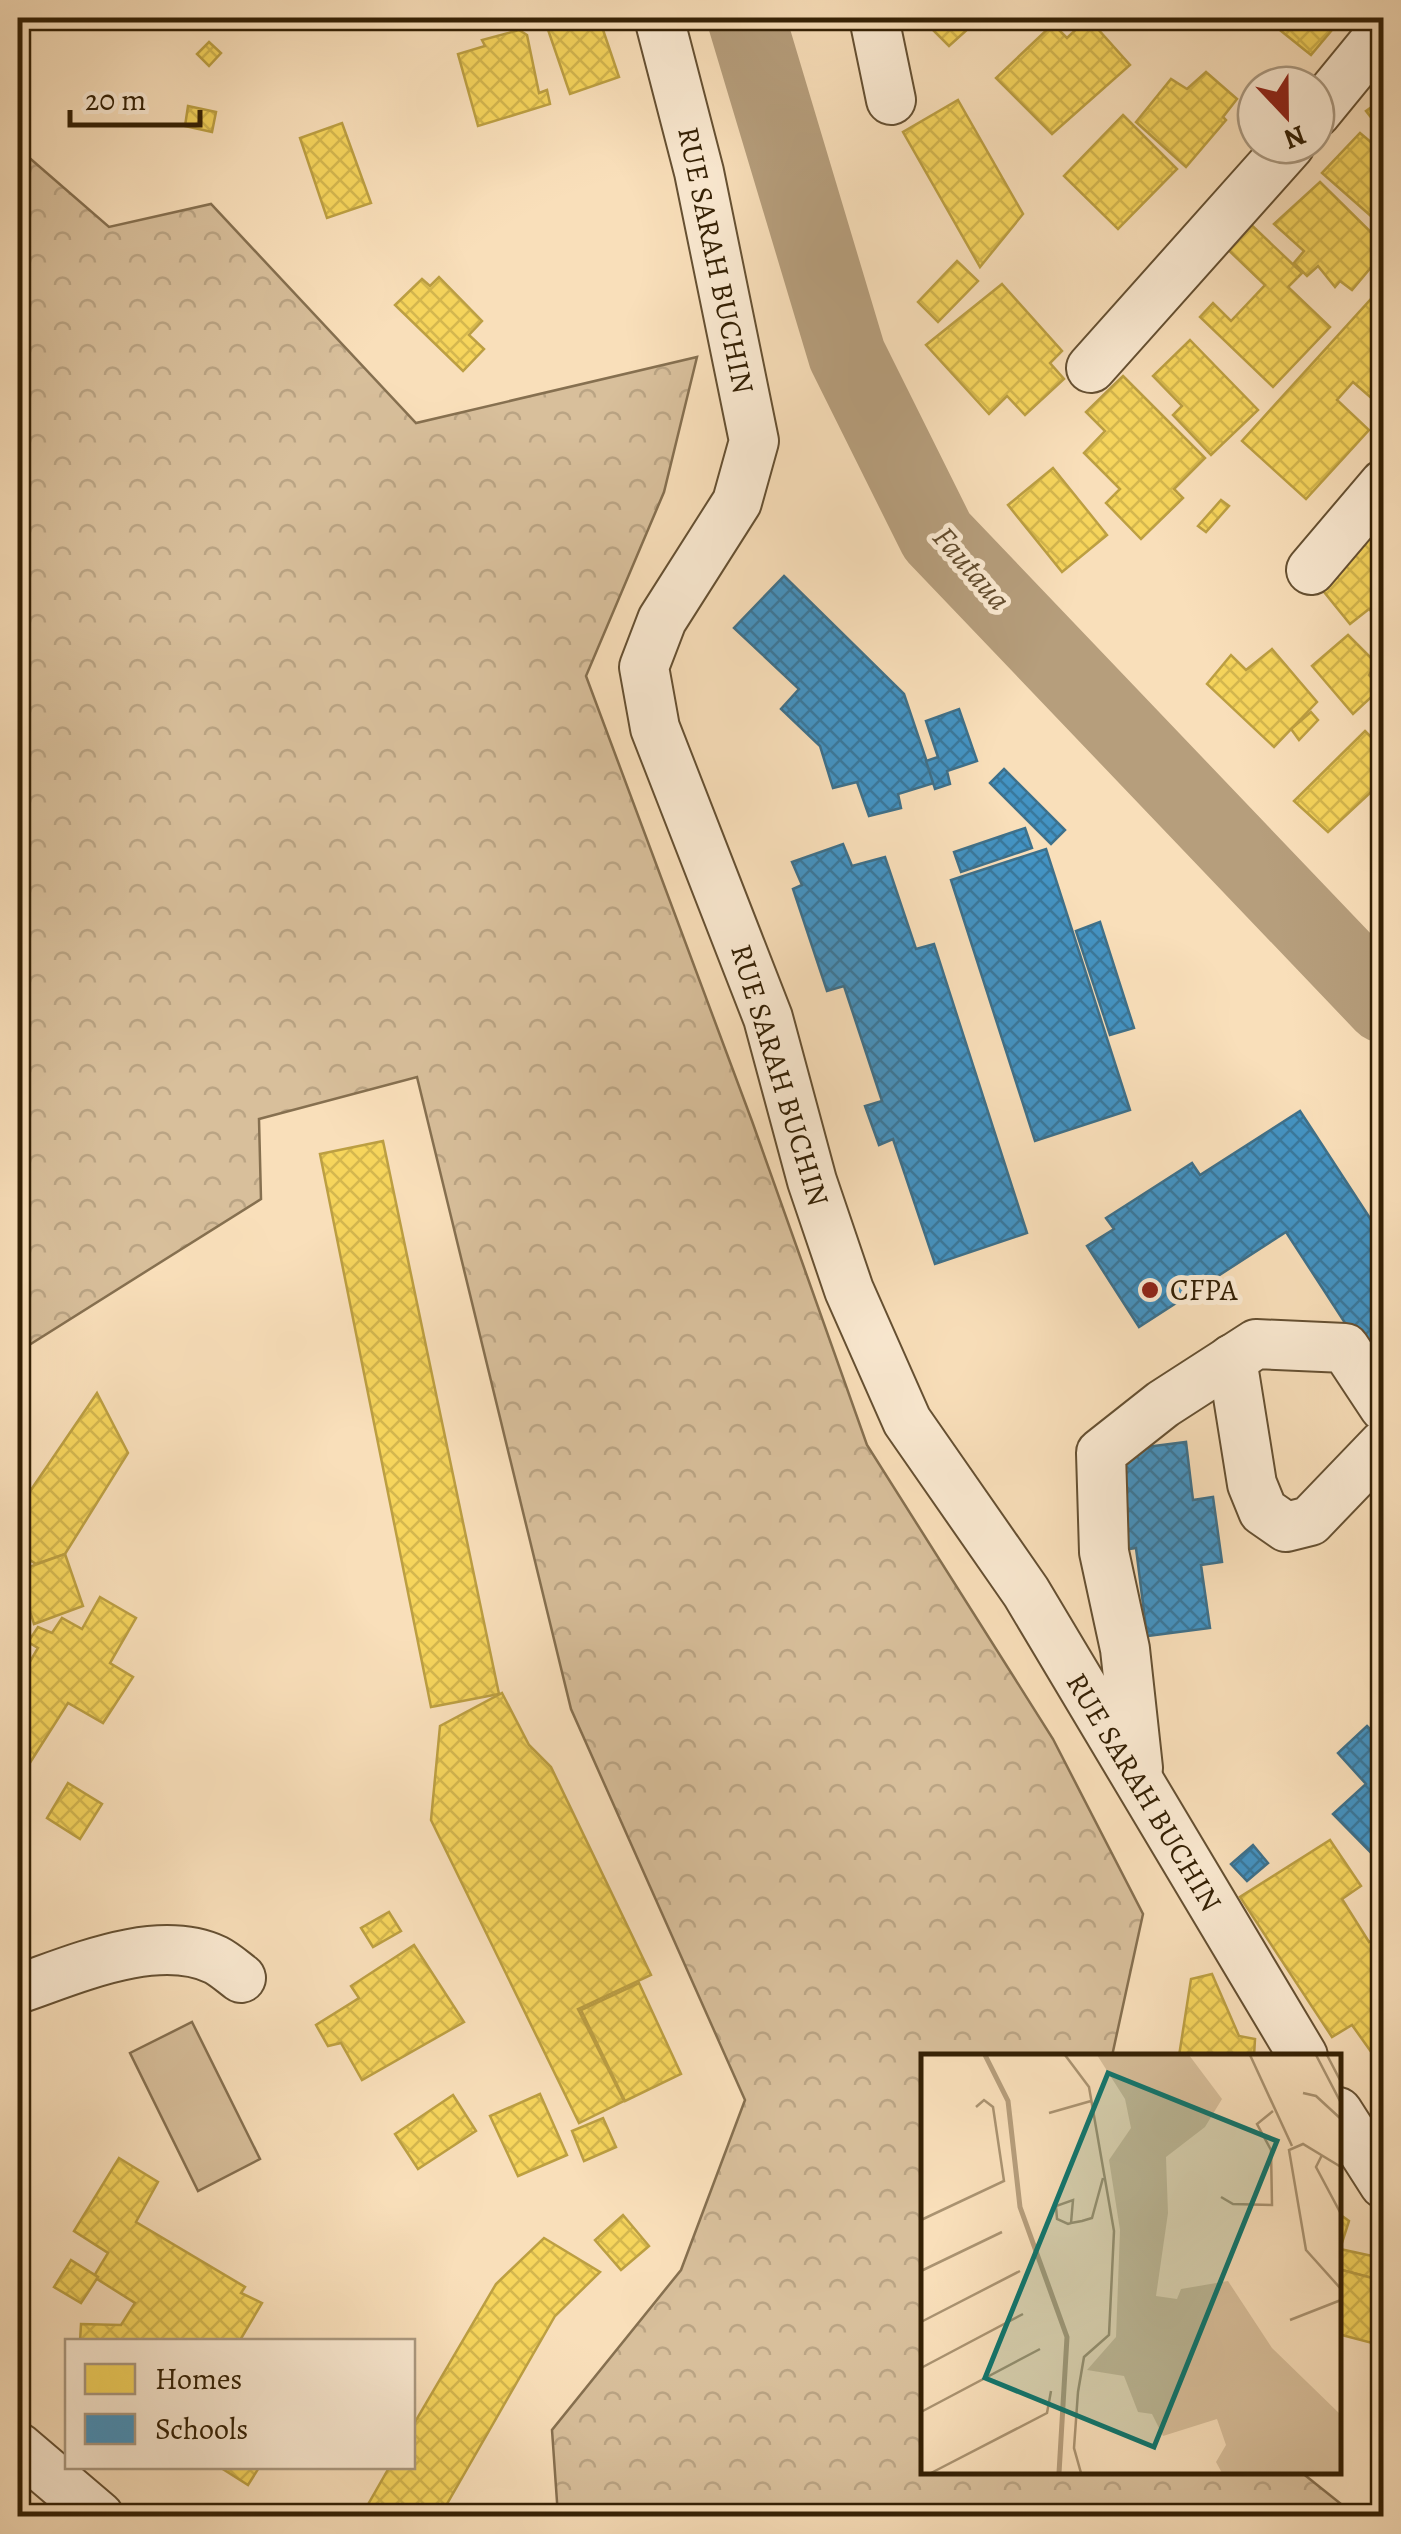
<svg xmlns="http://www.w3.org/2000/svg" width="1401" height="2534" viewBox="0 0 1401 2534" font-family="Alegreya,serif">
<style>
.forest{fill:url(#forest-crowns);stroke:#867050;stroke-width:2.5}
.park{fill:#d8bf9b;stroke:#867050;stroke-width:2.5}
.homes{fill:url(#homes-cross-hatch);stroke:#bc9f42;stroke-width:2.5}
.schools{fill:url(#schools-cross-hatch);stroke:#3e708a;stroke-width:2.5}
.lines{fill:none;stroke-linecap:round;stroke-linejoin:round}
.river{stroke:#b69e7c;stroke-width:78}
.minor-casing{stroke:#655032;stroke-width:52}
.minor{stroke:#fbead2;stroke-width:48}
.poi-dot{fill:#8f2418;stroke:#fbead2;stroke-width:4}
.labels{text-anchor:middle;stroke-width:10;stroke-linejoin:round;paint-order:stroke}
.street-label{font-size:30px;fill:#342004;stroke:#fbead2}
.poi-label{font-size:30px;fill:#342004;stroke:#fbead2;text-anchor:start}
.water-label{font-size:32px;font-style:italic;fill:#624c2e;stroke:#fbead2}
.inset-river{fill:none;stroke:#b69e7c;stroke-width:5}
.inset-road{fill:none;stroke:#aa9371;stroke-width:2.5}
.view{fill:#0f766e;fill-opacity:0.15;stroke:#0f766e;stroke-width:5}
.inset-edge{fill:none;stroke:#342004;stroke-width:5}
</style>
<defs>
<pattern id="forest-crowns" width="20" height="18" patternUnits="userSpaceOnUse" patternTransform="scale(2.5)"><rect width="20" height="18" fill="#d8bf9b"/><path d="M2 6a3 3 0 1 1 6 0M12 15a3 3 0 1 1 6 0" fill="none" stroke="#baa484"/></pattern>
<pattern id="homes-cross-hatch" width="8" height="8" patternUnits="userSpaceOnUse" patternTransform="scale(2.5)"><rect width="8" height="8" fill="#f6d55c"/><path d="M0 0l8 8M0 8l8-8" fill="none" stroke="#d4b74e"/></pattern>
<pattern id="schools-cross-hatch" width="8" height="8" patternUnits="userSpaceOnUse" patternTransform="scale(2.5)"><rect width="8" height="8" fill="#4393c3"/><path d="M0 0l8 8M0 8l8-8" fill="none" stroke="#39789c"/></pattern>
</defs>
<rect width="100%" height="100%" fill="#f9dfba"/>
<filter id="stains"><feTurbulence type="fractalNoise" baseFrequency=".002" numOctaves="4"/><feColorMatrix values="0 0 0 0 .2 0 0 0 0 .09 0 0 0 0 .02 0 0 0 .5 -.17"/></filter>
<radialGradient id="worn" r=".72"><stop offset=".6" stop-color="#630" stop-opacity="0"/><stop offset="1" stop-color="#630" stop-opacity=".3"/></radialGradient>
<!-- forest -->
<polygon class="forest" points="18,148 109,227 211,204 416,423 697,357 664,492 586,676 752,1121 867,1445 1053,1739 1143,1914 1112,2056 924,2056 924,2472 1301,2472 1356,2516 558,2516 552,2430 681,2270 745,2100 571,1709 417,1077 259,1119 261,1199 18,1352"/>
<!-- park -->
<polygon class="park" points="192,2022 260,2159 198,2191 130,2053"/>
<!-- homes -->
<g class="homes">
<polygon points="544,18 599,18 619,77 570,94"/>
<polygon points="921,18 980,18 949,46"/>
<polygon points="1088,18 1130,65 1052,134 996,78 1053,24 1067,38"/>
<polygon points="1265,18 1342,18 1311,55"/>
<polygon points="519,30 527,35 539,93 547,90 550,104 478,126 458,54 485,46 482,40"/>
<polygon points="209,42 221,53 209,66 197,54"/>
<polygon points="1206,72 1237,99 1223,117 1226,120 1186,167 1136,122 1171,79 1187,89"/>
<polygon points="1384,98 1384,134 1366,111"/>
<polygon points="958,100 1023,214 980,267 903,132"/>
<polygon points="188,106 216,112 212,132 185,126"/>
<polygon points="1123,115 1177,169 1118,229 1064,176"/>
<polygon points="342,123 371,203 327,218 300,138"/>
<polygon points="1360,133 1384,153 1380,224 1322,173"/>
<polygon points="1320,182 1384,245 1384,252 1352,290 1340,281 1335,287 1318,266 1307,276 1294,263 1304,251 1274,224"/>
<polygon points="1243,217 1302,273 1288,287 1330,327 1273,387 1200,317 1213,303 1231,321 1265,285 1220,242"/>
<polygon points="957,261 978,281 938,322 918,302"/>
<polygon points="439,277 482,321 469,335 484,349 463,371 395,305 422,279 430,286"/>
<polygon points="1002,284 1062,351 1050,363 1064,379 1025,415 1007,396 989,414 926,345"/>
<polygon points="1370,300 1384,312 1384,409 1353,382 1337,400 1369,430 1306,499 1242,441"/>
<polygon points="1190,340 1258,410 1211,455 1173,415 1182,406 1153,376"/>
<polygon points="1123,376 1205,458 1174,489 1183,498 1141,539 1106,503 1120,489 1084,453 1105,431 1086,412"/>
<polygon points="1053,468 1107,535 1062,572 1008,505"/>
<polygon points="1221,500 1229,506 1206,532 1198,526"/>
<polygon points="1384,512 1384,626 1369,609 1350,624 1320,587"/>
<polygon points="1348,635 1376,663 1369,675 1381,688 1353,714 1312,666"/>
<polygon points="1272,649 1317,702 1274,747 1207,684 1231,655 1246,670"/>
<polygon points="1311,712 1318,720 1299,740 1291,729"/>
<polygon points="1365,731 1384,750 1384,780 1328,832 1294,801"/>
<polygon points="383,1141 499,1694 431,1707 320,1154"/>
<polygon points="97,1393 128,1453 65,1554 36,1564 18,1552 18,1509"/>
<polygon points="65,1554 83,1606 34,1624 18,1571"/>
<polygon points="100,1597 136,1618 110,1663 133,1677 103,1723 68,1703 26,1769 18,1764 18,1682 38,1648 28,1642 38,1627 52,1633 62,1618 82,1629"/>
<polygon points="502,1693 529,1745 551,1767 651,1975 578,2009 624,2101 579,2123 431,1820 440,1726"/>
<polygon points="68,1783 102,1804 80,1839 47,1818"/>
<polygon points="1330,1840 1361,1886 1342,1899 1369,1942 1384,1933 1384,2061 1379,2063 1352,2025 1332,2037 1240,1897"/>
<polygon points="389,1912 401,1931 373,1947 361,1928"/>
<polygon points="414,1945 464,2022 362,2080 341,2043 328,2046 316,2025 359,1998 351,1986"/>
<polygon points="1212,1974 1239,2036 1255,2039 1254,2056 1179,2056 1191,1979"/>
<polygon points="639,1983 681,2074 625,2101 581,2010"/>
<polygon points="540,2094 567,2155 518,2176 490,2116"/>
<polygon points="453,2095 476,2131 418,2169 395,2134"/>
<polygon points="603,2118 616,2147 584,2161 572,2131"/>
<polygon points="119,2158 158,2182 136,2222 245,2287 241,2293 262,2303 239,2342 80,2342 81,2324 121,2325 135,2303 97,2279 94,2276 108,2253 74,2231"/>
<polygon points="1338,2213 1349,2221 1340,2249 1377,2257 1376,2279 1338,2269"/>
<polygon points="623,2215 649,2246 621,2270 595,2240"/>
<polygon points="544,2238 600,2272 555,2316 440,2516 381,2516 366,2508 390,2466 412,2466 412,2427 496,2284"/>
<polygon points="71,2260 98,2277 81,2303 54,2287"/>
<polygon points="1338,2269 1376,2279 1372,2343 1338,2334"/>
<polygon points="218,2466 260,2466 248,2485"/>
</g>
<!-- schools -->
<g class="schools">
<polygon points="784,576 904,694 934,783 898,794 901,808 869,816 857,782 833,788 820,746 781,709 799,689 734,628"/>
<polygon points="959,709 977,761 947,771 950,784 935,789 926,761 938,757 926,721"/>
<polygon points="1004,769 1065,830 1051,844 990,783"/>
<polygon points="1025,828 1032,848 961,872 954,852"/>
<polygon points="843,844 852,866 885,857 916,949 934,944 1027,1233 935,1264 893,1139 879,1145 865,1106 882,1101 844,986 827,991 793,889 802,885 792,862"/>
<polygon points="1046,849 1130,1110 1035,1141 951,880"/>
<polygon points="1100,922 1134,1028 1110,1035 1076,931"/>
<polygon points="1300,1111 1377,1229 1384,1225 1384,1383 1286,1232 1139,1327 1087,1246 1114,1229 1106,1218 1192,1163 1200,1175"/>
<polygon points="1186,1442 1193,1500 1213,1497 1222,1562 1201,1565 1210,1628 1147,1636 1136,1548 1115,1551 1106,1488 1126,1486 1122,1450"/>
<polygon points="1367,1726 1384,1743 1384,1866 1333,1814 1366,1784 1338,1753"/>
<polygon points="1253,1845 1268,1863 1247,1881 1231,1864"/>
</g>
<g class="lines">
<!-- river -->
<polyline class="river" points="746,18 847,355 937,536 1384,1004"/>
<defs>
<g id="minor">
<polyline points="659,18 699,172 754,441 737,502 662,620 644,667 655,728 768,1018 812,1181 849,1290 907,1421 1026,1592 1303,2056"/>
<polyline points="874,18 891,100"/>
<polyline points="1316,113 1384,30"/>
<polyline points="1091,368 1290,145"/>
<polyline points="1311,570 1384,484"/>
<polyline points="1232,1359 1252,1484 1263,1511 1286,1527 1310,1521 1384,1444"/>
<polyline points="1138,1768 1125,1649 1104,1552 1101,1453 1163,1404 1256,1344 1345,1348 1384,1407"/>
<path d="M18,1989C74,1970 157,1932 216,1960C224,1964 233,1972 241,1978"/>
<polyline points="1338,2112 1384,2184"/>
<polyline points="18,2447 99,2516"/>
</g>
</defs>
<!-- minor casing -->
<use href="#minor" class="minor-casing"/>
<!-- minor -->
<use href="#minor" class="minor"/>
</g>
<!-- markers -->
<circle class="poi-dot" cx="1150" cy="1290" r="10"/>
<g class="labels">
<!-- street labels -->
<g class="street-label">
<text transform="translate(716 260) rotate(78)" y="10">RUE SARAH BUCHIN</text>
<text transform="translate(780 1075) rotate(73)" y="10">RUE SARAH BUCHIN</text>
<text transform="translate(1144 1792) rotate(59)" y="10">RUE SARAH BUCHIN</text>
</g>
<!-- poi labels -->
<g class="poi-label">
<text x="1170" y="1300">CFPA</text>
</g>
<!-- water labels -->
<g class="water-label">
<text transform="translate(972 568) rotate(49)" y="11">Fautaua</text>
</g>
</g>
<!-- overview -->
<g transform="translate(921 2054)">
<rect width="420" height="420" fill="#f9dfba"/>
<path d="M176,1H268L301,45L284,73L245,103L247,159L235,242L256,245L260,235L307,227L351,294L420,361V419H301L295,408L305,391L296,365L242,382L231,360L217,358L203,322L166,316L195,283L199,176L188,106L210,74L204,45Z" fill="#d8bf9b"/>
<path class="inset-river" d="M64,1L87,47L99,153L146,283L138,419"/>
<path class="inset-road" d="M144,1L168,33L193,177L188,281L163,303L157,338L153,394L160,419M329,1L371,92M395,1L420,49M406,1L420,28M382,39L395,42L420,65M128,59L170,47M401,101L395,113L420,160M420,113L382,90L368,96L385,196L420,235M300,143L312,150L351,151L350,96L336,70L352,57M0,166L83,127L72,53L63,46L55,53M150,169L152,146L135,152L136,165L147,170L150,169L161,167L171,164L182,124M0,217L81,178M369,266L420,246M0,268L99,217M0,314L102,260M0,358L119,295M10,419L126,359L130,337"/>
<path class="view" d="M187,19L356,87L233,393L64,324Z"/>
<rect width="420" height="420" class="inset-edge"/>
</g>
<!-- margin -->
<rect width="1401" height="2534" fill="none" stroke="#f9dfba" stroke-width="60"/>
<rect x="20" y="20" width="1361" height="2494" fill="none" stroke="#342004" stroke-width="5"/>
<rect x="30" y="30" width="1341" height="2474" fill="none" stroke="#342004" stroke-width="2.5"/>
<!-- legend -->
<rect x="65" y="2339" width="350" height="130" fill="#fbead2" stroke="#ab9980" stroke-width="2.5"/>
<rect x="85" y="2364" width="50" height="30" fill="#f6d55c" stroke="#ab9980" stroke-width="2.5"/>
<text x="155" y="2389" font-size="30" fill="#342004">Homes</text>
<rect x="85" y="2414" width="50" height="30" fill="#4393c3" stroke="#ab9980" stroke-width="2.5"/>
<text x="155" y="2439" font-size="30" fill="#342004">Schools</text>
<!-- north arrow -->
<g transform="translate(1286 115) rotate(158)"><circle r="48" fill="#fbead2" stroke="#ab9980" stroke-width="2.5"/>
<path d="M0-8L18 38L0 25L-18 38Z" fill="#8f2418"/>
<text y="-15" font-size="28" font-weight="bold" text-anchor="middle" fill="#342004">N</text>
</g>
<!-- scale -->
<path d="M70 110v15h130v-15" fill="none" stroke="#342004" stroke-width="5"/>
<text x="85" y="110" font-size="30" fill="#342004" stroke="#fbead2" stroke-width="8" paint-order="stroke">20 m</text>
<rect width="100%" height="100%" filter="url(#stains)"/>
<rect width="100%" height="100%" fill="url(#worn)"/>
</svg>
